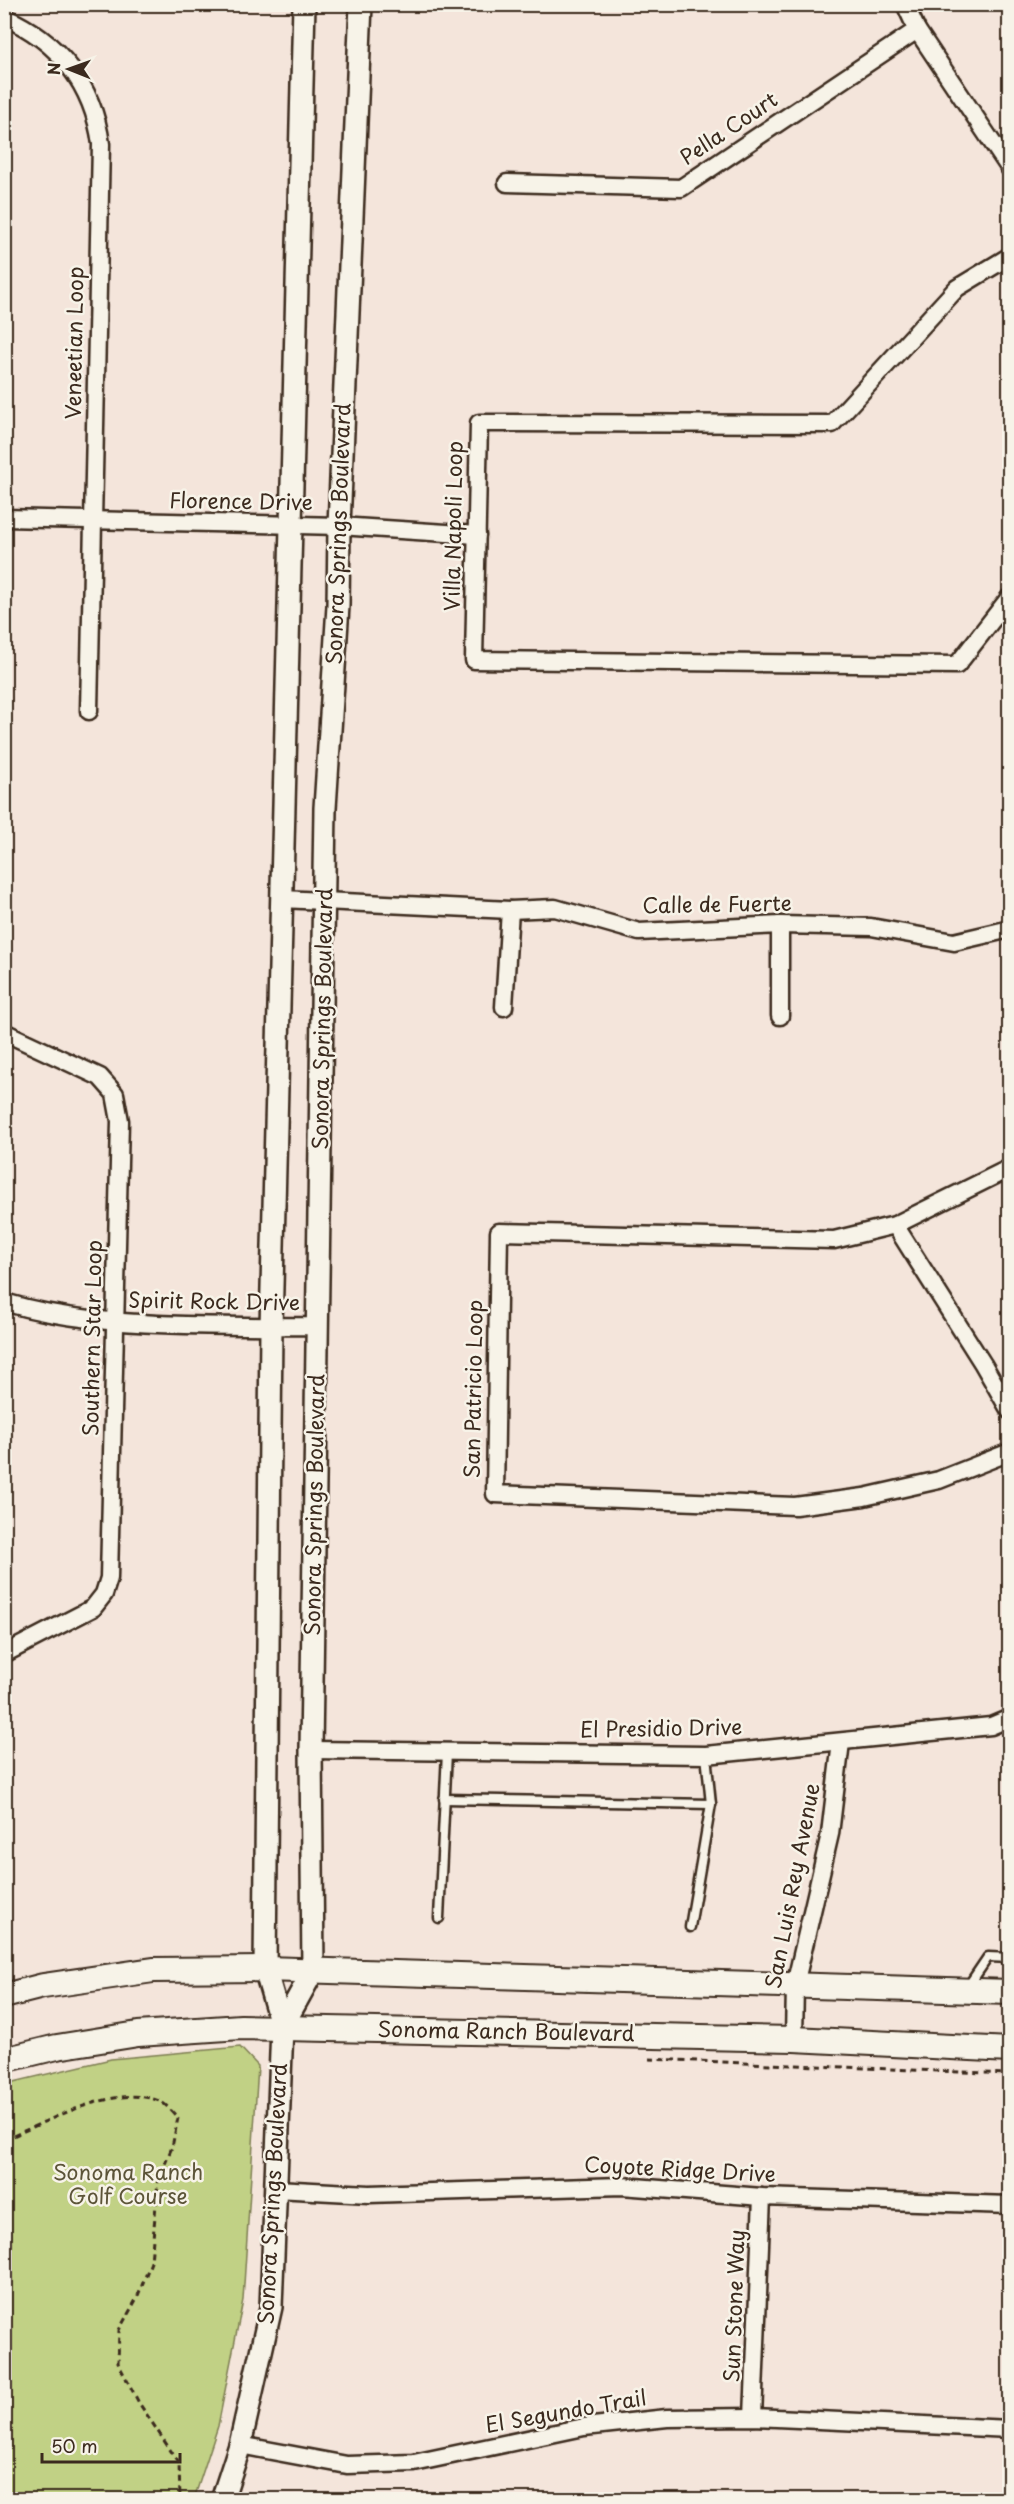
<svg xmlns="http://www.w3.org/2000/svg" width="1014" height="2504" viewBox="0 0 1014 2504" font-family="'Playpen Sans',sans-serif">
<style>
.green{fill:#c1d185;stroke:#7e7e52;stroke-width:1.5}
.lines{fill:none;stroke-linecap:round;stroke-linejoin:round}
.service-casing{stroke:#3b2a1e;stroke-width:13}
.minor-casing{stroke:#3b2a1e;stroke-width:21}
.tertiary-casing{stroke:#3b2a1e;stroke-width:26}
.secondary-casing{stroke:#3b2a1e;stroke-width:28}
.path{stroke:#3b2a1e;stroke-width:3;stroke-dasharray:6 4.5;stroke-linecap:butt}
.service{stroke:#f7f3e8;stroke-width:8}
.minor{stroke:#f7f3e8;stroke-width:16}
.tertiary{stroke:#f7f3e8;stroke-width:21}
.secondary{stroke:#f7f3e8;stroke-width:24}
.labels{text-anchor:middle;stroke-width:5;stroke-linejoin:round;paint-order:stroke}
.street-label{font-size:21px;fill:#3b2a1e;stroke:#f7f3e8}
.park-label{font-size:21px;fill:#5c5438;stroke:#f7f3e8}
</style>
<rect width="100%" height="100%" fill="#f4e5db"/>
<filter id="ink" filterUnits="userSpaceOnUse"><feTurbulence type="fractalNoise" baseFrequency=".0167" numOctaves="2"/><feDisplacementMap in="SourceGraphic" scale="12" xChannelSelector="R" yChannelSelector="G"/><feConvolveMatrix kernelMatrix="1 2 1 2 8 2 1 2 1" color-interpolation-filters="sRGB"/></filter>
<g filter="url(#ink)">
<!-- green -->
<polygon class="green" points="240,2047 258,2066 243,2300 218,2426 194,2499 5,2499 5,2084 111,2059"/>
<g class="lines">
<defs>
<g id="service">
<polyline points="444,1799 711,1804 706,1755"/>
<polyline points="439,1918 447,1752"/>
<polyline points="690,1927 711,1804"/>
<polyline points="967,1988 988,1957 1010,1958"/>
</g>
<g id="minor">
<polyline points="905,4 917,30 1010,169"/>
<path d="M4,17C59,41 93,85 101,144L89,711"/>
<polyline points="507,183 681,188 917,30"/>
<polyline points="1010,256 957,288 832,424 479,423 474,660 957,665 1010,597"/>
<polyline points="4,518 339,526 477,535"/>
<polyline points="282,899 510,910 555,908 639,932 780,925 871,927 954,942 1010,929"/>
<polyline points="780,925 780,1016"/>
<polyline points="504,1007 510,910"/>
<polyline points="4,1032 100,1077 115,1094 120,1121 109,1578 104,1594 93,1608 4,1654"/>
<polyline points="1010,1168 895,1225 834,1240 499,1232 495,1494 795,1506 864,1497 939,1480 1010,1452"/>
<polyline points="895,1225 983,1364 1010,1411"/>
<path d="M4,1302C64,1320 123,1323 185,1325C229,1326 273,1327 318,1326"/>
<polyline points="311,1750 706,1755 991,1726 1010,1718"/>
<polyline points="794,2039 795,1985 830,1834 841,1742"/>
<polyline points="276,2189 369,2194 622,2186 762,2197 1010,2205"/>
<polyline points="753,2417 762,2197"/>
<polyline points="240,2445 347,2465 414,2463 584,2427 667,2418 753,2417 1010,2429"/>
</g>
<g id="tertiary">
<polyline points="282,2027 313,1971 311,1750 325,808 338,606 339,526 361,4"/>
<polyline points="222,2500 240,2445 271,2307 282,2027 265,1969 271,1327 304,4"/>
</g>
<g id="secondary">
<polyline points="4,1996 43,1986 153,1970 265,1969 1010,1992"/>
<polyline points="4,2060 57,2047 138,2034 241,2027 794,2039 1010,2050"/>
</g>
</defs>
<!-- service casing -->
<use href="#service" class="service-casing"/>
<!-- minor casing -->
<use href="#minor" class="minor-casing"/>
<!-- tertiary casing -->
<use href="#tertiary" class="tertiary-casing"/>
<!-- secondary casing -->
<use href="#secondary" class="secondary-casing"/>
<!-- path -->
<g class="path">
<polyline points="649,2059 1010,2074"/>
<path d="M4,2140C44,2123 119,2081 161,2102C167,2105 173,2113 178,2118L172,2147L158,2181L151,2262L137,2298L119,2330L118,2363L139,2403L179,2463L180,2500"/>
</g>
<!-- service -->
<use href="#service" class="service"/>
<!-- minor -->
<use href="#minor" class="minor"/>
<!-- tertiary -->
<use href="#tertiary" class="tertiary"/>
<!-- secondary -->
<use href="#secondary" class="secondary"/>
</g>
</g>
<g class="labels">
<!-- street labels -->
<g class="street-label">
<text transform="translate(729 129) rotate(-34)" y="7">Pella Court</text>
<text transform="translate(75 343) rotate(-89)" y="7">Veneetian Loop</text>
<text transform="translate(241 502) rotate(1)" y="7">Florence Drive</text>
<text transform="translate(454 526) rotate(-89)" y="7">Villa Napoli Loop</text>
<text transform="translate(339 534) rotate(-88)" y="7">Sonora Springs Boulevard</text>
<text transform="translate(717 905) rotate(-1)" y="7">Calle de Fuerte</text>
<text transform="translate(323 1019) rotate(-89)" y="7">Sonora Springs Boulevard</text>
<text transform="translate(214 1302) rotate(1)" y="7">Spirit Rock Drive</text>
<text transform="translate(93 1338) rotate(-89)" y="7">Southern Star Loop</text>
<text transform="translate(474 1389) rotate(-89)" y="7">San Patricio Loop</text>
<text transform="translate(315 1505) rotate(-89)" y="7">Sonora Springs Boulevard</text>
<text transform="translate(661 1729) rotate(-1)" y="7">El Presidio Drive</text>
<text transform="translate(793 1886) rotate(-79)" y="7">San Luis Rey Avenue</text>
<text transform="translate(506 2032) rotate(1)" y="7">Sonoma Ranch Boulevard</text>
<text transform="translate(680 2170) rotate(3)" y="7">Coyote Ridge Drive</text>
<text transform="translate(273 2194) rotate(-87)" y="7">Sonora Springs Boulevard</text>
<text transform="translate(735 2306) rotate(-88)" y="7">Sun Stone Way</text>
<text transform="translate(566 2412) rotate(-10)" y="7">El Segundo Trail</text>
</g>
<!-- park labels -->
<g class="park-label">
<text x="128" y="2180">Sonoma Ranch<tspan x="128" dy="24">Golf Course</tspan></text>
</g>
</g>
<!-- margin -->
<rect width="1014" height="2504" fill="none" stroke="#f7f3e8" stroke-width="24"/>
<rect x="12" y="12" width="990" height="2480" fill="none" stroke="#3b2a1e" stroke-width="2" filter="url(#ink)"/>
<!-- north arrow -->
<g transform="translate(69 69) rotate(271)" stroke="#f7f3e8" stroke-width="4.5" paint-order="stroke">
<path d="M0-4.5L10 22L0 15L-10 22Z" fill="#3b2a1e"/>
<text y="-9" font-size="16" font-weight="bold" text-anchor="middle" fill="#3b2a1e">N</text>
</g>
<!-- scale -->
<path d="M42 2453v9h138v-9" fill="none" stroke="#3b2a1e" stroke-width="3"/>
<text x="51" y="2453" font-size="18" fill="#3b2a1e" stroke="#f7f3e8" stroke-width="4.5" paint-order="stroke">50 m</text>
</svg>
